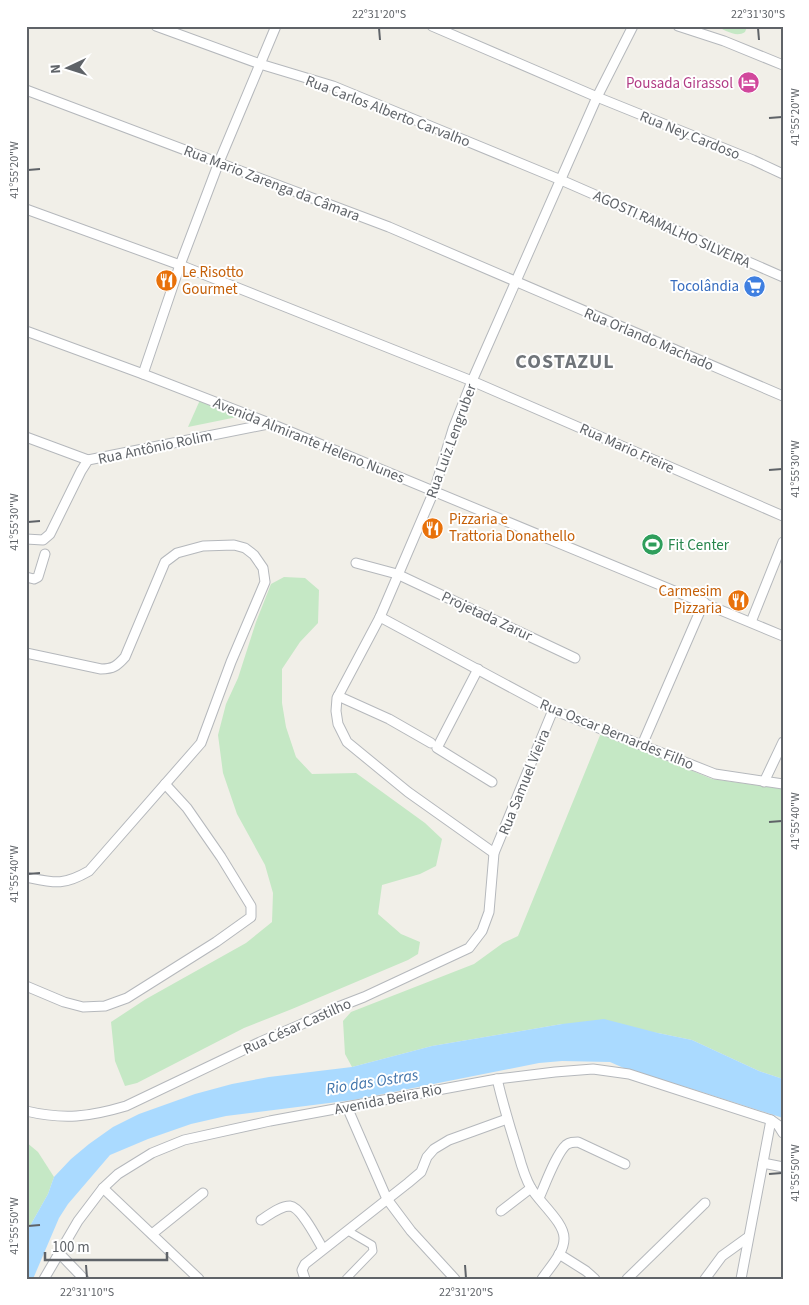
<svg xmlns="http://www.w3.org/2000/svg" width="809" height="1305" viewBox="0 0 809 1305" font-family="'Source Sans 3',sans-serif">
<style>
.green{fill:#c5e8c5}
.water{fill:#aadaff}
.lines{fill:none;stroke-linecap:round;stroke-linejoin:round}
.pedestrian-casing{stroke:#b5b8bc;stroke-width:9}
.minor-casing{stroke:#b5b8bc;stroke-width:11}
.pedestrian{stroke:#fff;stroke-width:7}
.minor{stroke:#fff;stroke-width:9}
.ticks{fill:none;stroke:#5f6368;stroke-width:2}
.labels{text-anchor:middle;stroke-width:4;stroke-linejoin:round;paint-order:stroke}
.hotel-label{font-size:15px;fill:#b23c85;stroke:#fff;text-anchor:end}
.street-label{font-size:15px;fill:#5f6368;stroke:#fff}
.food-label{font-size:15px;fill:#c56008;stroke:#fff;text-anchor:start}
.shop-label{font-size:15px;fill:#366cbe;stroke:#fff;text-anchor:end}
.leisure-label{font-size:15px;fill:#27864d;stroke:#fff;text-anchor:start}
.water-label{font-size:16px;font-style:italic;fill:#4174aa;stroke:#fff}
.district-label{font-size:20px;font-weight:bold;letter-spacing:1px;fill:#70757a;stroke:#fff}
.neatline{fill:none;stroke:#5f6368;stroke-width:2}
.ticks-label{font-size:12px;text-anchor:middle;fill:#5f6368}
</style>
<rect width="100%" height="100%" fill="#f1efe8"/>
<!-- green -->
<g class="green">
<path d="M716,26H747V27L745,32C736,38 725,30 716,26Z"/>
<polygon points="200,400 242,416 188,427"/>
<polygon points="284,577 305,578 319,590 318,623 300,642 282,669 282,703 286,727 296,757 312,774 356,773 425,823 442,839 436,866 420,874 382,885 378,914 401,934 420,942 418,954 408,960 292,1009 244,1028 137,1083 125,1086 115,1061 111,1022 146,999 246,943 272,922 273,893 265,865 237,814 223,773 218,735 226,704 238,678 256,622 271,584"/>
<polygon points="601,733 712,779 783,789 783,1079 759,1071 692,1040 658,1033 562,1024 432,1046 352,1067 345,1054 343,1021 351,1012 474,964 503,943 518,936"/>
<polygon points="26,1142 38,1152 54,1177 48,1194 26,1233"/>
</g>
<!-- water -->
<polygon class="water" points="604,1019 658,1033 692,1040 759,1071 783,1079 783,1118 686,1087 635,1073 610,1062 562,1061 539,1063 353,1100 226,1116 191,1124 148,1139 110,1155 68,1204 59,1218 33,1279 26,1279 26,1233 48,1194 54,1177 71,1159 89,1144 113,1127 139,1114 195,1094 232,1084 269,1077 352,1067 432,1046 562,1024"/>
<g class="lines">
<defs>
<polyline id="pedestrian" points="346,1279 373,1251 372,1245 348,1231"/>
<g id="minor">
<polyline points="156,26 260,64 333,86 561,180 783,277"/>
<polyline points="432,26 597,97 753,160 783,174"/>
<polyline points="678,26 724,41 783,65"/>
<polyline points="26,90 389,227 783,396"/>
<polyline points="26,209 180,265 472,381 783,516"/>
<polyline points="26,331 143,374 269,423 783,636"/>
<polyline points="143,374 180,265 219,162 276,26"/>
<polyline points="26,437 88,460"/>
<polyline points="26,539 43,540 50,534 81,471 88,460 268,424"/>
<polyline points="356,563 397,574 575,658"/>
<polyline points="26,577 34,579 38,577 45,554"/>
<polyline points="380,617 553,710 715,774 783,784"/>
<polyline points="751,622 783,542"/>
<path d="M26,653L101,669C113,669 117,666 125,657L165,562L177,553L203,546L234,545L245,548L254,555L263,568L265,582L231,662L201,743L89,871C63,886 55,883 26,877"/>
<polyline points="478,669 437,748 492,782"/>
<polyline points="338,696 389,719 431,743"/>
<polyline points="642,745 704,602"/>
<polyline points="764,782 783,742"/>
<polyline points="494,853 408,792 347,742 338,724 336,711 337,698 380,617 434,491 453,429 472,381 597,97 633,26"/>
<polyline points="26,986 64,1002 83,1007 105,1006 127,998 216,942 251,917 251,906 221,857 187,808 165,784"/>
<path d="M497,1079C503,1104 510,1128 518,1153C521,1164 525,1178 531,1188C539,1202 565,1223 564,1239C564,1253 549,1268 542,1279"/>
<polyline points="347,1107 387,1199 411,1231 455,1279"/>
<path d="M26,1111C64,1120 89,1117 126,1106L260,1042L302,1024L333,1009L364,997L469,948L482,931L489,912L494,853L553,710"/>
<polyline points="763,1163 783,1167"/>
<polyline points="103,1188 199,1279"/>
<path d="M539,1198C545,1185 556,1154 566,1145C570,1142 573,1142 578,1142L625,1164"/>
<polyline points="501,1211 531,1188"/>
<path d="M261,1220C269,1215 280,1206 290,1206C301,1207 317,1239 323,1249"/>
<polyline points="152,1234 203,1193"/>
<polyline points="59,1253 84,1279"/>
<polyline points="559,1254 586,1271 595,1279"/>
<polyline points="44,1279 78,1221 103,1188 118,1174 152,1153 184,1140 270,1121 497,1079 555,1072 593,1069 629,1074 771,1120 778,1125 783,1133"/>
<polyline points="305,1279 302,1270 305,1264 408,1183 421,1172 427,1157 434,1149 449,1140 507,1119"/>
<polyline points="627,1279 705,1203"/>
<polyline points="705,1279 722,1256 747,1238"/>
<polyline points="741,1279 771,1120"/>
</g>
</defs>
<!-- pedestrian casing -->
<use href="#pedestrian" class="pedestrian-casing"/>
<!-- minor casing -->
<use href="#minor" class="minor-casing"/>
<!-- pedestrian -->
<use href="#pedestrian" class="pedestrian"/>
<!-- minor -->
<use href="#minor" class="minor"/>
</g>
<!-- ticks -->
<path class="ticks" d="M379,28L380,40M758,28L759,40M769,118L782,117M28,170L40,169M769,470L782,469M28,522L40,521M769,822L782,821M28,874L40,873M769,1174L782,1173M28,1226L40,1225M86,1265L87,1278M465,1265L466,1278"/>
<!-- icons -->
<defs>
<symbol id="hotel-disc" viewBox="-11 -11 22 22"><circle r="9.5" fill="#d1479c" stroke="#fff"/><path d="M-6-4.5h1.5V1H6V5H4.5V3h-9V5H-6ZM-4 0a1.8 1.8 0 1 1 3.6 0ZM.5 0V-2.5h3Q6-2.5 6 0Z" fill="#fff"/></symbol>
<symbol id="restaurant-disc" viewBox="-11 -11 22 22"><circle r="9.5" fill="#e8710a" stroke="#fff"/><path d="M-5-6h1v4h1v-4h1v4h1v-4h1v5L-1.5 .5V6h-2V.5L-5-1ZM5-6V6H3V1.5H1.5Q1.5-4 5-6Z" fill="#fff"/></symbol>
<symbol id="supermarket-disc" viewBox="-11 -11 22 22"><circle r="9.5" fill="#3f7fe0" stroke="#fff"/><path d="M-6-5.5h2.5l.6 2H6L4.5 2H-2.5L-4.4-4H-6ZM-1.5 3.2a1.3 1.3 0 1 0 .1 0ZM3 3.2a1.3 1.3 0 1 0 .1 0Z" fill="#fff"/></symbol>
<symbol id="stadium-disc" viewBox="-11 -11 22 22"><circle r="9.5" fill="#2e9e5b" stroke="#fff"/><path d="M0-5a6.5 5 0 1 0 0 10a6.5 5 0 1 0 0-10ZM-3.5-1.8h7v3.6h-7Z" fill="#fff"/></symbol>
</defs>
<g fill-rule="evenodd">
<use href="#hotel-disc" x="736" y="70" width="25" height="25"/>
<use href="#restaurant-disc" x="154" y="268" width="25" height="25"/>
<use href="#supermarket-disc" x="742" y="274" width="25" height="25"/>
<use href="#restaurant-disc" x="420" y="516" width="25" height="25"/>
<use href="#stadium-disc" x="640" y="532" width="25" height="25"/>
<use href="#restaurant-disc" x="726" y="588" width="25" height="25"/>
</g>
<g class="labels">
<!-- hotel labels -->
<g class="hotel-label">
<text x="733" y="88">Pousada Girassol</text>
</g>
<!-- street labels -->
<g class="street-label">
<text transform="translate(388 111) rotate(21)" y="5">Rua Carlos Alberto Carvalho</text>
<text transform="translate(690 135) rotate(22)" y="5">Rua Ney Cardoso</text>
<text transform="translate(272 183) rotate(21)" y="5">Rua Mario Zarenga da Câmara</text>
<text transform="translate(672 229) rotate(24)" y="5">AGOSTI RAMALHO SILVEIRA</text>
<text transform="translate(649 339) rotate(23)" y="5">Rua Orlando Machado</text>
<text transform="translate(309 440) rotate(22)" y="5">Avenida Almirante Heleno Nunes</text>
<text transform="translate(451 441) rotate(-70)" y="5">Rua Luiz Lengruber</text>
<text transform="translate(155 447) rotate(-12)" y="5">Rua Antônio Rolim</text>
<text transform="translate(627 448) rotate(24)" y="5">Rua Mario Freire</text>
<text transform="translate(487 616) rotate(25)" y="5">Projetada Zarur</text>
<text transform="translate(617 734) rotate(22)" y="5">Rua Oscar Bernardes Filho</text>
<text transform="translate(524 782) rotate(-68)" y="5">Rua Samuel Vieira</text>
<text transform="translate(297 1026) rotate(-24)" y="5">Rua César Castilho</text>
<text transform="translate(388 1099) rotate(-11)" y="5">Avenida Beira Rio</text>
</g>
<!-- food labels -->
<g class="food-label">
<text x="182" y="277">Le Risotto<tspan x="182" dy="17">Gourmet</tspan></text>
<text x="449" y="524">Pizzaria e<tspan x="449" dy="17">Trattoria Donathello</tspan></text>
<text x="722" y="596" text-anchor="end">Carmesim<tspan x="722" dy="17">Pizzaria</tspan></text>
</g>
<!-- shop labels -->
<g class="shop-label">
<text x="739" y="291">Tocolândia</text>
</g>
<!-- leisure labels -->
<g class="leisure-label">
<text x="668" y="550">Fit Center</text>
</g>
<!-- water labels -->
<g class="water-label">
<text transform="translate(372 1081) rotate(-9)" y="6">Rio das Ostras</text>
</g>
<!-- district labels -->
<g class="district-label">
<text x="565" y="368">COSTAZUL</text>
</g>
</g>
<!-- border -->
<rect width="809" height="1305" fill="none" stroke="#ffffff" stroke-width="55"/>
<!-- north arrow -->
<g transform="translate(68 68) rotate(266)" stroke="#ffffff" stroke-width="4" paint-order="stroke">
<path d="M0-4L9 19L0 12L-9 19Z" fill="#5f6368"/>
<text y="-8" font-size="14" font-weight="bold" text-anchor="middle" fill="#5f6368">N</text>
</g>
<!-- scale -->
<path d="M45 1252v8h122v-8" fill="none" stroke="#5f6368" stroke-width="2.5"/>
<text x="52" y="1252" font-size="15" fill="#5f6368" stroke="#ffffff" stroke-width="4" paint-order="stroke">100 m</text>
<rect x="28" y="28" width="754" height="1250" class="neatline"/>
<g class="ticks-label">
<text x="379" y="18">22°31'20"S</text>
<text x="758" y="18">22°31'30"S</text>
<text transform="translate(795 117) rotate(-90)" y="4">41°55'20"W</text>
<text transform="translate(14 170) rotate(-90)" y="4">41°55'20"W</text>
<text transform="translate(795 469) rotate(-90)" y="4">41°55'30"W</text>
<text transform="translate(14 522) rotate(-90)" y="4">41°55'30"W</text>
<text transform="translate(795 821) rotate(-90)" y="4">41°55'40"W</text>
<text transform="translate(14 874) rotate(-90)" y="4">41°55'40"W</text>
<text transform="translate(795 1173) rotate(-90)" y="4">41°55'50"W</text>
<text transform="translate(14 1226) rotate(-90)" y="4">41°55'50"W</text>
<text x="87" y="1296">22°31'10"S</text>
<text x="466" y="1296">22°31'20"S</text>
</g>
</svg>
